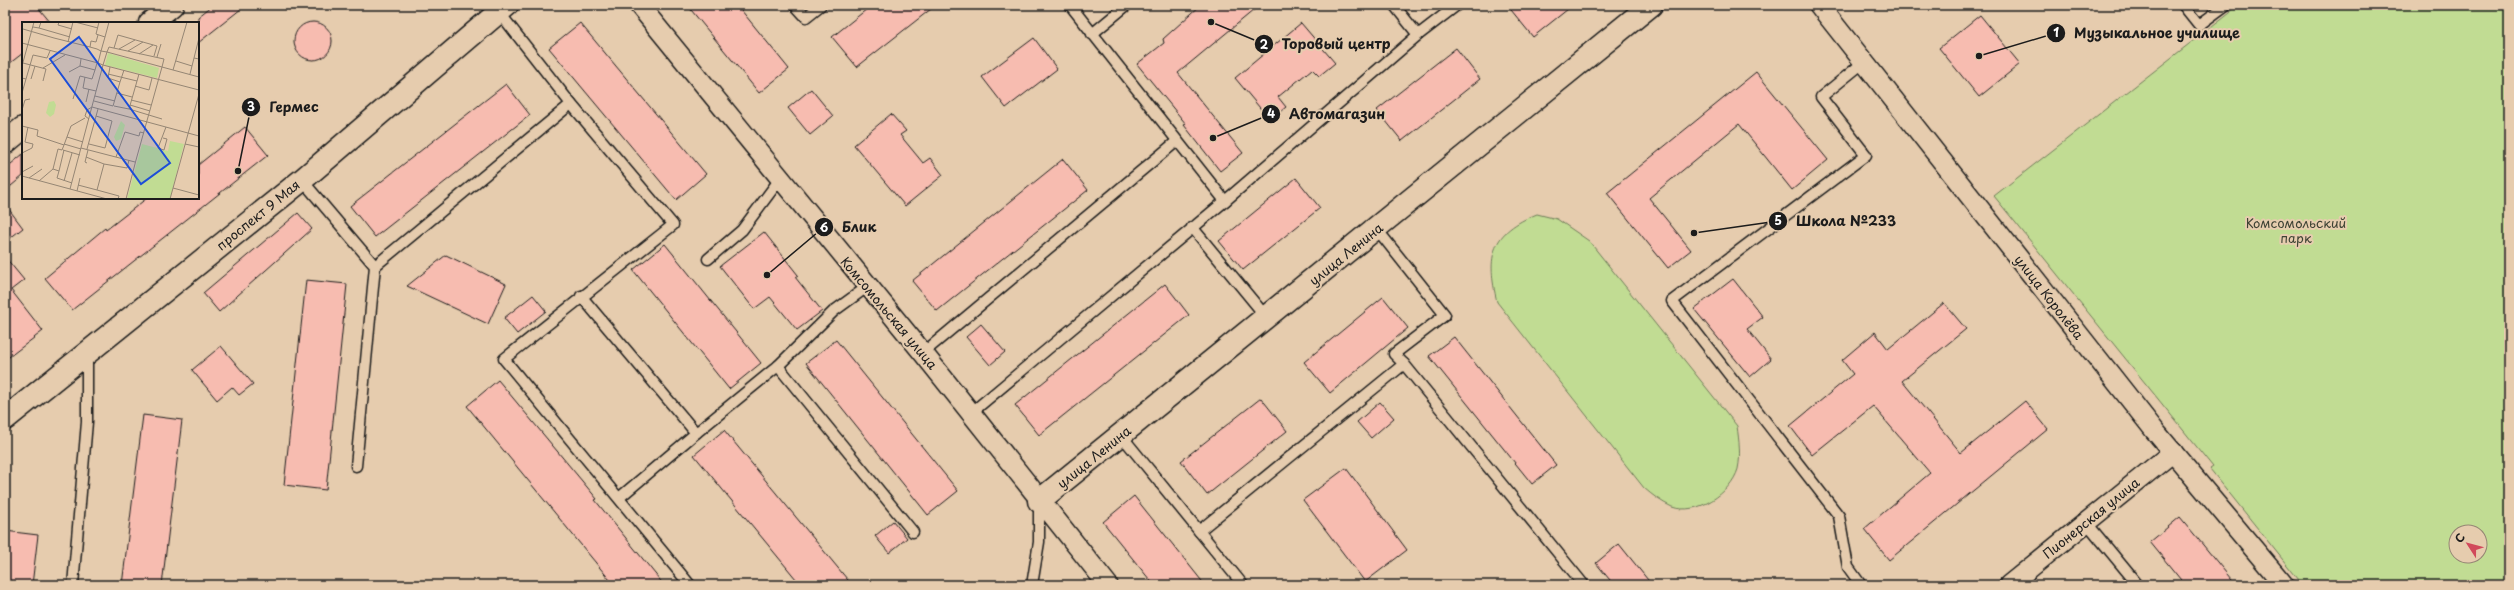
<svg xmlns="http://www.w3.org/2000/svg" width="2514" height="590" viewBox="0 0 2514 590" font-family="'Playpen Sans',sans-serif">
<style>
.green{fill:#c1dc93;stroke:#6e7c58;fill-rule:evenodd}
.building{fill:#f7bcb0;stroke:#1c1c1c}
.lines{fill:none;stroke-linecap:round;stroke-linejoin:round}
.lane-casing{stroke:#1c1c1c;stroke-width:13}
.street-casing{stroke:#1c1c1c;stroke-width:22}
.secondary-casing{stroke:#1c1c1c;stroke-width:25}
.lane{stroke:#e6ccae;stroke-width:10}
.street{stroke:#e6ccae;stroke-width:19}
.secondary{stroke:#e6ccae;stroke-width:22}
.labels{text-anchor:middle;stroke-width:4;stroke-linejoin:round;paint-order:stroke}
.street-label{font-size:13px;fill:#1c1c1c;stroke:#e6ccae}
.park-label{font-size:13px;fill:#3d4234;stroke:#e6ccae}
.inset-road{fill:none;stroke:#958674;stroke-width:1}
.view{fill:#1d4ed8;fill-opacity:0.15;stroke:#1d4ed8;stroke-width:2}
.inset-edge{fill:none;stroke:#1c1c1c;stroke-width:2}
.leader{fill:none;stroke:#1c1c1c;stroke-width:1.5}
.callout-dot{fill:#1c1c1c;stroke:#e6ccae;stroke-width:1.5}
.mark-label{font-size:12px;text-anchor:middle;font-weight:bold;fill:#fff}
.callout-label{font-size:14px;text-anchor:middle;font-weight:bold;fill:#1c1c1c;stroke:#e6ccae;stroke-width:4;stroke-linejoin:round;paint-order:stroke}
</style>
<rect width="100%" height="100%" fill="#e6ccae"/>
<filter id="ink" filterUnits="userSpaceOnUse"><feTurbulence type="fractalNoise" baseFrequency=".025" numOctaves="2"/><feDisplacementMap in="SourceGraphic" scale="8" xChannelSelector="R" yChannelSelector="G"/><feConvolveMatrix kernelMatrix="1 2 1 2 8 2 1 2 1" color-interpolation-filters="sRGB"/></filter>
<g filter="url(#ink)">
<!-- green -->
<g class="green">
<path d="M2239,5H2509V585H2303L2210,469L2213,467L1994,196ZM2456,532H2480V556H2456Z"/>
<path d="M1537,214L1557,219L1589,241L1737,426C1739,441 1741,455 1738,469C1731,493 1697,516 1672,507C1661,502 1652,495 1644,488L1497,302C1486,256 1491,232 1537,214Z"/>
</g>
<!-- building -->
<g class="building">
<polygon points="5,5 36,5 51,23 23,23 23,53 5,67"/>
<polygon points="213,5 246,5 198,43 198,17"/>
<polygon points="687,5 737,5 789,69 759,93"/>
<polygon points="872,5 936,5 857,67 832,37"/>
<polygon points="1201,5 1260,5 1178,73 1243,153 1220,171 1184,125 1186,124 1137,64 1164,43 1163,39"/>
<polygon points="1507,5 1573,5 1533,37"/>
<polygon points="1980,15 2020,64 1979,97 1939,48"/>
<circle cx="313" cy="41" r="19"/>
<polygon points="580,23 706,174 676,200 549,48"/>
<polygon points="1301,23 1335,63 1319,76 1312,69 1278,97 1286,107 1270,120 1235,78"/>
<polygon points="1034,38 1057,69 1006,108 982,77"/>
<polygon points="1456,48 1480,79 1402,141 1377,110"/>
<polygon points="1756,72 1828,160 1792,190 1739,124 1649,198 1691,250 1668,268 1607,193"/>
<polygon points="506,84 530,115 375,237 350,206"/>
<polygon points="811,89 833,116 810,135 788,108"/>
<polygon points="891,114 906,131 900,135 923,163 930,158 943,175 905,206 854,145"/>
<polygon points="245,127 268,155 72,310 45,278 105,228 106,230 147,198 198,198 198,165"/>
<polygon points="23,154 23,176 5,191 5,169"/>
<polygon points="1063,159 1088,190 937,311 912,281"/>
<polygon points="1296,178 1320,208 1243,270 1219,241"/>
<polygon points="5,204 23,228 5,242"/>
<polygon points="298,213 312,229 219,312 203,293"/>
<polygon points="764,232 798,275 795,277 822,311 797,330 770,297 754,309 720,266"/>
<polygon points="665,244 761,363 729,389 633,270"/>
<polygon points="446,255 506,284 488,324 407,286"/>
<polygon points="5,257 24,280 11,290 43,331 5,360"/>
<polygon points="1733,279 1763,317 1747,329 1771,359 1750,377 1694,309"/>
<polygon points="306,280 347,284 326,490 284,485"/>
<polygon points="1165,284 1189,315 1039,435 1015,405"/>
<polygon points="533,295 546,311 517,334 504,318"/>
<polygon points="1383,297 1408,328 1330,393 1304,362"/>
<polygon points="1944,303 1966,329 1902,381 1961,453 2025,401 2048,429 1889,560 1864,529 1930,473 1873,406 1812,455 1790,426 1853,374 1842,360 1875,332 1888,349"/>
<polygon points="981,324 1005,352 990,365 966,337"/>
<polygon points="1454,337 1556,465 1532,484 1429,356"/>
<polygon points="836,340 958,491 928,515 806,363"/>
<polygon points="221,346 253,384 239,395 232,387 217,400 192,370"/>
<polygon points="498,380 597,499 595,500 664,585 614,585 467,406"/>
<polygon points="1261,398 1287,431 1207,495 1181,461"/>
<polygon points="1380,402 1394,418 1371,438 1357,422"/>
<polygon points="143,415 182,420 162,585 122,585"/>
<polygon points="724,430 852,585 801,585 694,455"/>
<polygon points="1346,468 1407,550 1365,582 1303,500"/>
<polygon points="1134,496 1205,585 1154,585 1103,522"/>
<polygon points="2180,517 2236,585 2185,585 2150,542"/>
<polygon points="893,521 907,538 889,553 875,536"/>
<polygon points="5,531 38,535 32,585 5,585"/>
<polygon points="1619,544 1652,585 1614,585 1596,563"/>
</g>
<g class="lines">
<defs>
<g id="lane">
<polyline points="795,5 806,17 821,5"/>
<polyline points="1394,5 1418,35 1457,5"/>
<polyline points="2183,5 2199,25 2226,5"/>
<polyline points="1092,34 1127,5"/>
<polyline points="571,104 673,225 504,359 690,585"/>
<polyline points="302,180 375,266 356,466"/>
<polyline points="1225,201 1418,35"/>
<polyline points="1192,227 1267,318"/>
<polyline points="1376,228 1445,315 1394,354 1404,364"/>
<polyline points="708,259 742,230 780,179"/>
<polyline points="375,266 571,104 499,12"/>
<polyline points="581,296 696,433 778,366 834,311 867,287"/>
<polyline points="923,353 1177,141"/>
<polyline points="778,366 913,532"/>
<polyline points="971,413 1225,201 1070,5"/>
<polyline points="1121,435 1243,585"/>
<polyline points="619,498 696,433"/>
<polyline points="2086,522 2138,585"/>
<polyline points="1199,531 1404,364 1584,585"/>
<polyline points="73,585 87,422 87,354"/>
<polyline points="1032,585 1039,542 1039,501"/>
<polyline points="1861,585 1848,567 1839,516 1672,301 1866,155 1821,97 1864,62"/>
</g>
<g id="street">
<polyline points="639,5 923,353 1108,585"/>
<polyline points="1819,5 2155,431 2284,585"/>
<polyline points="2009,585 2173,452"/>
</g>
<g id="secondary">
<polyline points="150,23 172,5"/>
<polyline points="5,143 23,128"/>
<polyline points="5,419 302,180 507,5"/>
<polyline points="1039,501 1651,5"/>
</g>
</defs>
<!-- lane casing -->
<use href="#lane" class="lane-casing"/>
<!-- street casing -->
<use href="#street" class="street-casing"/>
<!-- secondary casing -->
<use href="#secondary" class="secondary-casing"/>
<!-- lane -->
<use href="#lane" class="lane"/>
<!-- street -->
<use href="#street" class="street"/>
<!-- secondary -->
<use href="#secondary" class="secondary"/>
</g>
</g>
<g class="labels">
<!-- street labels -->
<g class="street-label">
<text transform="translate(258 215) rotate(-39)" y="5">проспект 9 Мая</text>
<text transform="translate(1346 254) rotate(-39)" y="5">улица Ленина</text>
<text transform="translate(2049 297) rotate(52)" y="5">улица Королёва</text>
<text transform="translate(889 313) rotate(50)" y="5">Комсомольская улица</text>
<text transform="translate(1094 457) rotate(-39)" y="5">улица Ленина</text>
<text transform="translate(2091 518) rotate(-39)" y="5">Пионерская улица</text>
</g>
<!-- park labels -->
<g class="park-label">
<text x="2296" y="228">Комсомольский<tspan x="2296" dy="15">парк</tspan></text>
</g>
</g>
<!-- overview -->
<g transform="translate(22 22)">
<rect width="177" height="177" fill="#e6ccae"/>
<path d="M86,31L137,46L135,56L83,43ZM27,80L32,79L34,83L32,92L28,95L24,91ZM99,99L103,103L99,117L94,119L92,115ZM148,119L162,122L148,177H105L120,122L146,129Z" fill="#c1dc93"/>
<path class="inset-road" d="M37,0L36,3L50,7M53,0L76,6M77,0L74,12L83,15M11,5L17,6L19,0M17,6L48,15M1,7L32,16L68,25L75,27L79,29L85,30L81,43L76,41L79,29L83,15L87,0M46,20L51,0M0,21L76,41M68,25L69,19L74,20L76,13M92,26L96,13L135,24L132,34M97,27L113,18M106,29L121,20M117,32L131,23M135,35L139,22M172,36L177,16M154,39L170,44M1,41L24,47L21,59M0,44L12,0M58,44L73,48L75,41M88,45L86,56L98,60L102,48M21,46L43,33M151,48L165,0M47,50L58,44L59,37M86,52L115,59L117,52M168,52L172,36L177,37M63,55L61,66L74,69M0,56L4,57L11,33L25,36L28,29M9,57L13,44M115,59L107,87L140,97M113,64L127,68L130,56M0,71L4,57M95,71L110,75M73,74L93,79M51,77L58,54L70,57L73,48M109,78L129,83M72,79L91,84L98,60M64,80L67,67M108,83L128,89M92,84L107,87M0,88L3,78L8,77M67,97L63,94L65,88L70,85L177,114M0,104L16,108L15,114L42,123L49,104L63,96M45,115L61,120M141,116L145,117L142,128L136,126L144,105M42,122L59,127M67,122L83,126L90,99L74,94M163,122L177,125M42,123L40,128L36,127L31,147L37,149L35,156L50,161M59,126L113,140M65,127L76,87M41,128L58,133M0,131L10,126L11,122L3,120L6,105M64,135L82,142L105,146L107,138M94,135L103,110L117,114L118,110L122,111M65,141L63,140L66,128M82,142L75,168L97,174L96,177M37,149L42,128M0,150L11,144M0,154L85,177M7,156L20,147M17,159L31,147M42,159L50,131M56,163L75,168M151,166L177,173M48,167L81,43L177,68M55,169L58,156M104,177L114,138L140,45L142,37L87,25L85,30L151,48L177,55M148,177L177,72"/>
<path class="view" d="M57,15L148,141L119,162L28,37Z"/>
<rect width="177" height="177" class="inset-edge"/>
</g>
<!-- callouts -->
<path class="leader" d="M1979 56L2056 33M1211 22L1264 44M238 171L251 107M1213 138L1271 114M1694 233L1778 221M767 275L824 227"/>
<g class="callout-dot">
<circle cx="1979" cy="56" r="4"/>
<circle cx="1211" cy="22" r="4"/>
<circle cx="238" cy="171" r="4"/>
<circle cx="1213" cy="138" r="4"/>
<circle cx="1694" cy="233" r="4"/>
<circle cx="767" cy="275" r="4"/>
<circle cx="2056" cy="33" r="10"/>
<circle cx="1264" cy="44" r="10"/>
<circle cx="251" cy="107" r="10"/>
<circle cx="1271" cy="114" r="10"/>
<circle cx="1778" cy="221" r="10"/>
<circle cx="824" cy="227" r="10"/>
</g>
<g class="mark-label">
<text x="2056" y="37">1</text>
<text x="1264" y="49">2</text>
<text x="251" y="111">3</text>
<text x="1271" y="118">4</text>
<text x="1778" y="225">5</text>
<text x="824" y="232">6</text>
</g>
<g class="callout-label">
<text x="2157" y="38">Музыкальное училище</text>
<text x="1336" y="49">Торовый центр</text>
<text x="294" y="112">Гермес</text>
<text x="1337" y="119">Автомагазин</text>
<text x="1846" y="226">Школа №233</text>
<text x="859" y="232">Блик</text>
</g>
<!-- margin -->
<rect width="2514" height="590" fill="none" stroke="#e6ccae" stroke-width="20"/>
<rect x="10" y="10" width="2494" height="570" fill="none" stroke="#1c1c1c" stroke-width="1.5" filter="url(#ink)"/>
<!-- north arrow -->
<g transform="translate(2468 544) rotate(306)"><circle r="19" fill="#e6ccae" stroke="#958674"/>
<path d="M0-3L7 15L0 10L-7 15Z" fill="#d1495b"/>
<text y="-6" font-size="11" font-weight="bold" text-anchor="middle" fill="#1c1c1c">С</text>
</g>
</svg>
